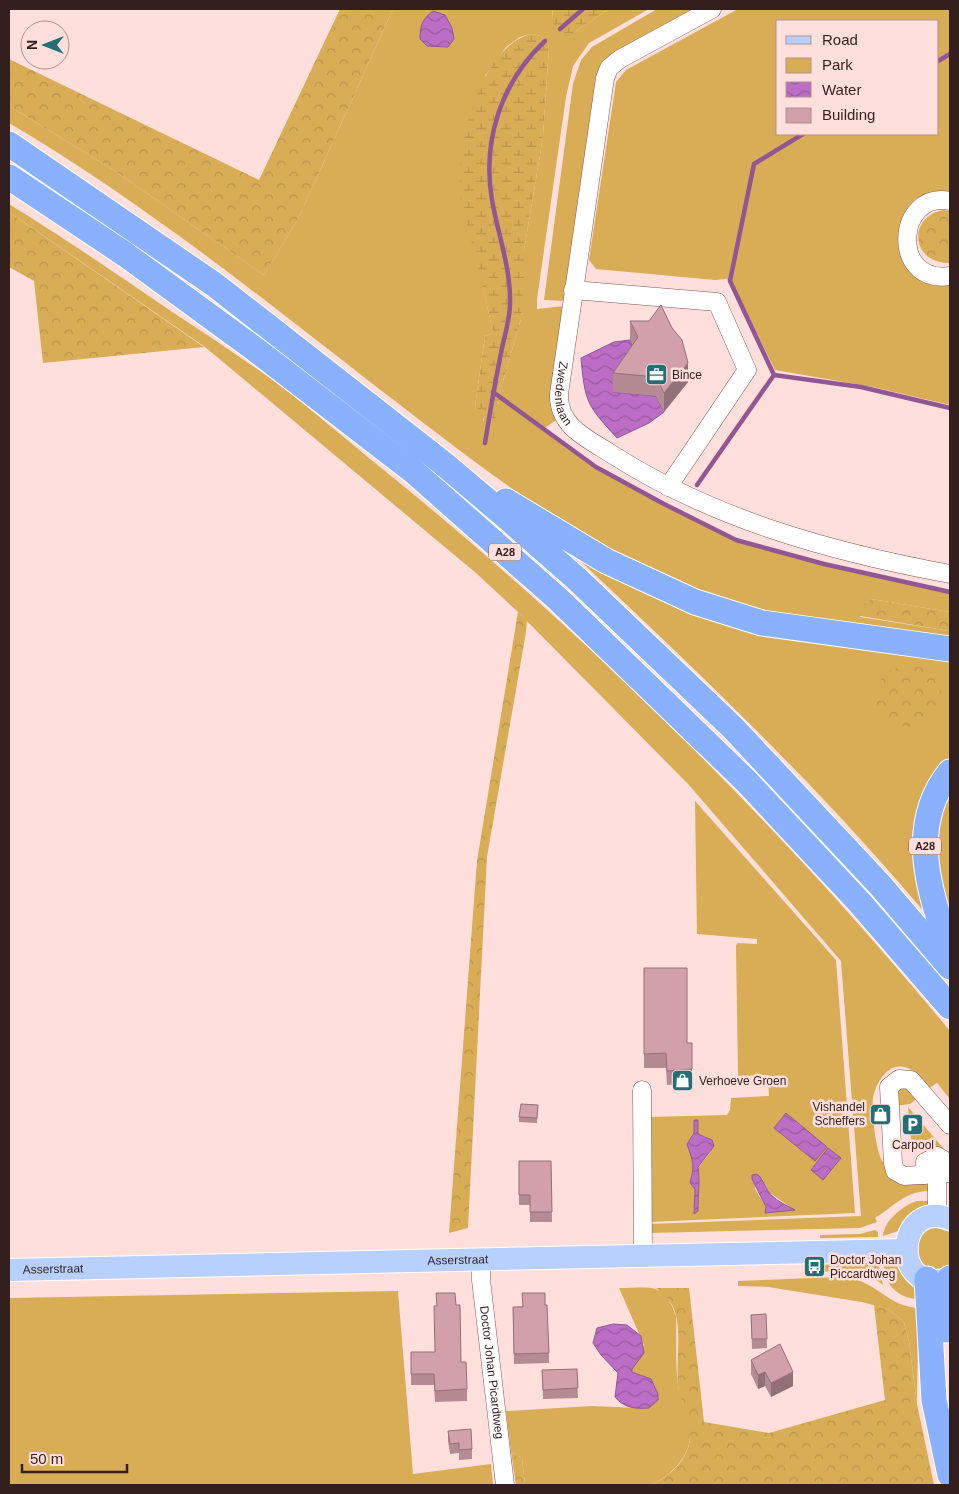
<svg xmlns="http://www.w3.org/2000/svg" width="959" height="1494" viewBox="0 0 959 1494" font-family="Helvetica,sans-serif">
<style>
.green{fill:#d8ad56;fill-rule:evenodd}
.forest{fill:url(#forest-crowns)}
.wetland{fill:url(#wetland-marsh)}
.water{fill:url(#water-waves);stroke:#935694}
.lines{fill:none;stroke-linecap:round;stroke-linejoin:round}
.stream{stroke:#935694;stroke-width:4.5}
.minor-casing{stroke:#835654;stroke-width:19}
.major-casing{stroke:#fff;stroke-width:24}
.highway-casing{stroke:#fff;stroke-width:27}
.minor{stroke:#fff;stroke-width:18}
.major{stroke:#b8d0fe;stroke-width:22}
.highway{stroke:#89b1fd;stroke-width:25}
.wall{fill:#b48a93}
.shaded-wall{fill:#927078}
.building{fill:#d1a0ab;stroke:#927078}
.labels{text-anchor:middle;stroke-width:5;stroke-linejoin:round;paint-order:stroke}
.shield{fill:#ffdfdc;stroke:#705957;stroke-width:1}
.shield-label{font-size:11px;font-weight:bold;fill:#321f1e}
.poi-label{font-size:12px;fill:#321f1e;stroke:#ffdfdc;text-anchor:start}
.street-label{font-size:12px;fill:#321f1e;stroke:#ffdfdc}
</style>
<defs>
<pattern id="forest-crowns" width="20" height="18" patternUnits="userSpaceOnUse" patternTransform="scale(1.25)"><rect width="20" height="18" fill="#d8ad56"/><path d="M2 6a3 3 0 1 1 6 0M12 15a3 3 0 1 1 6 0" fill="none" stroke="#ba944a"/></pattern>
<pattern id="wetland-marsh" width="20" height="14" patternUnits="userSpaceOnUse" patternTransform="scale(1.25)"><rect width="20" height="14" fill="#d8ad56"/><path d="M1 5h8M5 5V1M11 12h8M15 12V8" fill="none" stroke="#ba944a"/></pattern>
<pattern id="water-waves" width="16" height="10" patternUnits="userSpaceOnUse" patternTransform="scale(1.25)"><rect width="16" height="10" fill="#bc6ec6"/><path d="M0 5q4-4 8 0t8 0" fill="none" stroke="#995aa0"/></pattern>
</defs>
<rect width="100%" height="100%" fill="#ffdfdc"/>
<!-- green -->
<g class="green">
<path d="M393,9H553L552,15L573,33L609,9H649L589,43L573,66L566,97L537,299V309L564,306L550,400L556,420L545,428L569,448L613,477L736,540L824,564L950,592V612L871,599L866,603H860V617L950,631V636C866,626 759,618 681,585C568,538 471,459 374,385C256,293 138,199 9,123V106L112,169L264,275L298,219ZM530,34C540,35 545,36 549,47L543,137L524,250L521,319L501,388L498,406L483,421V413L475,406L485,336L493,333L483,286L485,76L506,47L520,37Z"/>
<polygon points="657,9 699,9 612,58 565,301 544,300 573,84 581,60 592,47"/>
<path d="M738,9H950V192C881,181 882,296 950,285V405L873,387L775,370L732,282L726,279L715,280L596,269L589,260L616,82L626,70ZM778,21H938V134H778Z"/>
<path d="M9,204C61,236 111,270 162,305C202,332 243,358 282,387C312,410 341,435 370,459C582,629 776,821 950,1031V1099L937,1083L928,1089C923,1083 920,1075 912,1070C890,1057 876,1082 873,1098C871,1109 876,1154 883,1162C891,1173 915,1178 928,1183L932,1191C905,1190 895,1206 875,1218L877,1222L860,1228L649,1233V1224L861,1216L841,961L689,785L518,612L476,573L205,347L9,212Z"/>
<path d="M559,541L642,587L950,660V760L936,780V926C821,787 690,664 559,541Z"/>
<polygon points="950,791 950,917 935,865 939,820"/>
<path d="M695,801L836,960L855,1213L648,1222V1117L727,1115L730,1110L731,1098L769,1096L768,1075L738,1076L736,945L738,943L757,944V939L697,934ZM786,1113L827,1147L815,1161L774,1128ZM694,1121H698V1134L706,1137L711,1151L698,1168C700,1181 698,1196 698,1211L694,1214L695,1189L690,1180C699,1168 691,1156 687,1144L694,1133ZM762,1178L769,1192L794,1210L766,1207L755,1189V1185Z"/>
<polygon points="901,1084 919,1097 910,1104 895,1106 895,1088"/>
<polygon points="908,1107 944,1149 912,1151"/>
<path d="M917,1201H933L932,1204L904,1229L883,1236C883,1222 903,1205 917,1201Z"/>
<path d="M933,1227L950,1232V1265C920,1282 902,1240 933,1227Z"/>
<polygon points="875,1230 878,1232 878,1237 820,1238 820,1235 860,1234"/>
<path d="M878,1262L883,1285C865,1268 845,1270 821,1272V1266L834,1263Z"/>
<path d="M884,1262C909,1262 915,1279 919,1299C898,1299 883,1284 884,1262Z"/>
<path d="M840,1277C879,1279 885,1308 922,1308L918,1335L917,1404L909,1342L904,1322L888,1309L862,1302L768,1287L738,1286V1281Z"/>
<path d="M619,1288C652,1288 664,1281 676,1316C677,1339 675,1363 678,1385C680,1397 686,1410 689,1422C696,1451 675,1473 651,1485H525L522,1458L511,1452L506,1411L592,1406L639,1408L658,1394L651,1379L632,1372V1365L644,1345Z"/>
<polygon points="398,1291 413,1474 491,1464 493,1485 9,1485 9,1298"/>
</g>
<!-- forest -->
<g class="forest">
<polygon points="340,9 393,9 298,219 264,275 112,169 9,106 9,59 259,180"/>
<path d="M943,210L950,211V263C912,264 906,218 943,210Z"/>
<polygon points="9,212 204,347 43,363 34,281 9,267"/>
<polygon points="871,599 950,612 950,631 860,616 860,603 866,603"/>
<polygon points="518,612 527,621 526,632 487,857 468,1228 449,1233 477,861"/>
<path d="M916,666L930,671L939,677C959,753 860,731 878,685C884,667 900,667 916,666Z"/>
<path d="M656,1288H689L704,1422L769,1433L885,1400L874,1305L888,1309L904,1322L909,1342L917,1404L934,1485H651C667,1477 682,1466 688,1448C696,1426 680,1405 678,1385C676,1362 681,1337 676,1315C673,1303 666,1295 656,1288Z"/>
<polygon points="511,1452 522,1458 525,1485 516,1485"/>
</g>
<!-- wetland -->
<g class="wetland">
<path d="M553,9H609L573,33L562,35C553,28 551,20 553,9Z"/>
<path d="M530,34C540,35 545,36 549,47L543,137L524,250V288L521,319L501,388L495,423L490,427L485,426L482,413L475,406L485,336L493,333C486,299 478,266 469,233C466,220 460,205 460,192C456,146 479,49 530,34Z"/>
</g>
<!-- water -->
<g class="water">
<path d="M433,11L445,15L452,28L454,39L448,47L427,46L420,39C420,26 422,19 433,11Z"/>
<path d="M630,340L638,356L613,392L656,396L664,412L649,423L617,438C587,405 585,403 581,358L614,342Z"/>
<polygon points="786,1113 827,1147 815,1161 774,1128"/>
<path d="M694,1120H698V1134L712,1140L714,1146L698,1167C700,1181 698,1196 698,1211L694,1214L695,1189L690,1183C695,1164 693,1162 687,1144L694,1133Z"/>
<polygon points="828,1148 841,1158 823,1180 811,1170"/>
<path d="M757,1174C763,1179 764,1184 768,1191C774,1200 786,1205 795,1210L765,1213L766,1207L752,1179V1175Z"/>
<path d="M613,1324L627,1325L641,1336L644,1353L632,1369V1372L651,1379L658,1394V1400L649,1408C635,1409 624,1408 615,1397L618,1373L601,1355L593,1343L597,1328Z"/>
</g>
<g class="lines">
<!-- stream -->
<g class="stream">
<polyline points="560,29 583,9"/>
<polyline points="938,61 950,54"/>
<polyline points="774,375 861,387 950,408"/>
<polyline points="493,392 596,467 664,504 736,540 824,564 950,592"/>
<path d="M485,443C490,412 495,383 501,353C504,337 510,320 510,304C511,268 498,235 492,200C482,141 501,82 545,41"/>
<polyline points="697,485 774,375 730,281 754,164 803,134"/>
</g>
<defs>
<g id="minor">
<path id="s1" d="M712,9L620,59L609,68L605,78L559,394C558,426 586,438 610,453C712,519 831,552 950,574"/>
<path d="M950,201C896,190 890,285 950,276"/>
<polyline points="573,290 717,302 747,370 668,487"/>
<polyline points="642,1090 643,1256"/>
<polyline points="950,1125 911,1080 899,1079 889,1087 893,1163 895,1171 904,1176 950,1173"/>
<polyline points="937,1174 937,1217"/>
<polyline points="924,1175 925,1162 937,1156 947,1162 949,1173"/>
<path id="s2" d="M481,1261V1280L505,1485"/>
</g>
<g id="major">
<path id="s3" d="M9,1270L905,1250"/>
<path d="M944,1280C890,1291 897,1198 950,1219"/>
</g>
<g id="highway">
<polyline points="9,144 215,285 444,464 510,520 578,580 733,728 880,885 950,967"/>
<polyline points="9,177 126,255 256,350 412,470 559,600 747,782 860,903 950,1007"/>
<polyline points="506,501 606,561 695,602 762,623 950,649"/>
<path d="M950,772C907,825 929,893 950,950"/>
<polyline points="927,1279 934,1400 950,1475"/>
<polyline points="946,1330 946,1303 950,1278"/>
</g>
</defs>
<!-- minor casing -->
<use href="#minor" class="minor-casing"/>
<!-- major casing -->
<use href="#major" class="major-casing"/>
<!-- highway casing -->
<use href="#highway" class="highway-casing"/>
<!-- minor -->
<use href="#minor" class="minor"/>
<!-- major -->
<use href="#major" class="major"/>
<!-- highway -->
<use href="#highway" class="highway"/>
</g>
<!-- wall -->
<g class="wall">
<polygon points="630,321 688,382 664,412 656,396 613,392 613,373 633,345 630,340"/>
<polygon points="644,968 687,1043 692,1043 692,1083 667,1085 666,1068 644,1068"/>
<polygon points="538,1110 537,1123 519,1122 519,1117"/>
<polygon points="519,1161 551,1161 552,1222 530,1222 530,1205 519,1205"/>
<polygon points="456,1305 461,1362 467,1389 467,1401 435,1402 434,1385 411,1385 411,1352 435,1352"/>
<polygon points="545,1305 549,1353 549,1363 514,1364 513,1307"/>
<polygon points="766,1314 767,1348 752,1349 751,1315"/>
<polygon points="751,1360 793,1386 771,1397 765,1386 758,1389 751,1374"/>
<polygon points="577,1369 578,1398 543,1399 542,1370"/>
<polygon points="448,1431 472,1449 472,1459 459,1460 459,1453 450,1454 448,1441"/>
</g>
<!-- shaded-wall -->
<g class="shaded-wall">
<polygon points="688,363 688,382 664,412 664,393"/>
<polygon points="765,1372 765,1386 758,1389 758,1375"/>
<polygon points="793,1372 793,1386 771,1397 771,1383"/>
</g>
<!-- building -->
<g class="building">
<polygon points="661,305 672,328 682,340 688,363 664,393 656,377 613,373 638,337 630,321 649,321"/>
<polygon points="644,968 687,968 687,1043 692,1043 692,1069 667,1071 666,1053 644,1054"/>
<polygon points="521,1104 538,1105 537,1118 519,1117"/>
<polygon points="519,1161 551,1161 552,1212 530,1212 530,1195 519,1195"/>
<polygon points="436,1293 455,1293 456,1305 460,1305 461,1362 466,1362 467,1389 435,1391 434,1374 411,1374 411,1352 435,1352 434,1306 437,1306"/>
<polygon points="522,1293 545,1293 545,1305 547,1305 549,1353 514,1354 513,1307 523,1307"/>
<polygon points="766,1314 767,1339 752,1339 751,1315"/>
<polygon points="780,1344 793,1372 771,1383 765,1372 758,1375 751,1360"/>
<polygon points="577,1369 578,1388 543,1390 542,1370"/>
<polygon points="471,1429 472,1449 459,1450 459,1443 450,1444 448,1431"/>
</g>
<!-- icons -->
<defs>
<symbol id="office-square" viewBox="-11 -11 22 22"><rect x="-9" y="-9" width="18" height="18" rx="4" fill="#246f75" stroke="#ffdfdc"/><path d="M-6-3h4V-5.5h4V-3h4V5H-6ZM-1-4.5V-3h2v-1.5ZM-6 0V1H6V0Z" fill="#fff"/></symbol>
<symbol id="shop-square" viewBox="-11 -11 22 22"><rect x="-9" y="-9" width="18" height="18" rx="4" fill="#246f75" stroke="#ffdfdc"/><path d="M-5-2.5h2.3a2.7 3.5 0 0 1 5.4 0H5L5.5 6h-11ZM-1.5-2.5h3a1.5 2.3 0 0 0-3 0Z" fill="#fff"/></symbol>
<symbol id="parking-square" viewBox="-11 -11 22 22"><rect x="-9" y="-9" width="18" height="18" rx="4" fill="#246f75" stroke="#ffdfdc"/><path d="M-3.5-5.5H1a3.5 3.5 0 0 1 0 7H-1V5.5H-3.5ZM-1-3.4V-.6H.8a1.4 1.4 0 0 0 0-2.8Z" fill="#fff"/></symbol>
<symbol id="bus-square" viewBox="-11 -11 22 22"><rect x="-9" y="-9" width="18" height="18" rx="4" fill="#246f75" stroke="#ffdfdc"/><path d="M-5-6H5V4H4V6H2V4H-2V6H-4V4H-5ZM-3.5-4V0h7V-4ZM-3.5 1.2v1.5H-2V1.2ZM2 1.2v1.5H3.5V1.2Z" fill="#fff"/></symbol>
</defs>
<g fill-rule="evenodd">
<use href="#office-square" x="644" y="362" width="25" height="25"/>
<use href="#shop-square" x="670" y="1068" width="25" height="25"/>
<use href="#shop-square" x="868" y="1102" width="25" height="25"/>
<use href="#parking-square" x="900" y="1112" width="25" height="25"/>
<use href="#bus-square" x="802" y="1254" width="25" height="25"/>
</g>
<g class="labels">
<!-- shield labels -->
<g class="shield">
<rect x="489" y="543.5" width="32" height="17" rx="4"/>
<rect x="909" y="837.5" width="32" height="17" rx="4"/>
</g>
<g class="shield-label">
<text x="505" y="556">A28</text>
<text x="925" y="850">A28</text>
</g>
<!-- poi labels -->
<g class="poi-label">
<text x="672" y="379">Bince</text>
<text x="699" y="1085">Verhoeve Groen</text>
<text x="865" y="1111" text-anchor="end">Vishandel<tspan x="865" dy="14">Scheffers</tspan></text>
<text x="913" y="1149" text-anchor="middle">Carpool</text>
<text x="830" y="1264">Doctor Johan<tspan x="830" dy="14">Piccardtweg</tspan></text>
</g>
<!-- street labels -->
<g class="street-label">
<text dy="4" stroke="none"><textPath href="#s1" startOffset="449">Zwedenlaan</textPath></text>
<text dy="4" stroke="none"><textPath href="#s3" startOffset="449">Asserstraat</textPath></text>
<text dy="4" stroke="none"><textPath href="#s3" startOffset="44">Asserstraat</textPath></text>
<text dy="4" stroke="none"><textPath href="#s2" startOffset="112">Doctor Johan Picardtweg</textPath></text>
</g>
</g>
<!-- border -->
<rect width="959" height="1494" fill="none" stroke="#321f1e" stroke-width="20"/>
<!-- legend -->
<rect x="776" y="20" width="162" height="115" fill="#ffdfdc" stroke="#ad9290"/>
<rect x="786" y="36" width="25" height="8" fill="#b8d0fe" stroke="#ad9290"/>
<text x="822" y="45" font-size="15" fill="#321f1e">Road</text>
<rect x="786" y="58" width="25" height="15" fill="#d8ad56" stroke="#ad9290"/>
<text x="822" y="70" font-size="15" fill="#321f1e">Park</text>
<rect x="786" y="82" width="25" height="15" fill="url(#water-waves)" stroke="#ad9290"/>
<text x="822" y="95" font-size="15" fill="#321f1e">Water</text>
<rect x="786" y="108" width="25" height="15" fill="#d1a0ab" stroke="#ad9290"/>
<text x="822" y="120" font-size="15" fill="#321f1e">Building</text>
<!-- north arrow -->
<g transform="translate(45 45) rotate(270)"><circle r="24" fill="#ffdfdc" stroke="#ad9290"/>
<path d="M0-4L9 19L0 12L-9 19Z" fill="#246f75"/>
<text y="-8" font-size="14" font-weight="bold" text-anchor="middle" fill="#321f1e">N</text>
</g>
<!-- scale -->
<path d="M22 1464v8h105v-8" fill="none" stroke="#321f1e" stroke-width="2.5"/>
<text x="30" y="1464" font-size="15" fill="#321f1e" stroke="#ffdfdc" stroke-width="4" paint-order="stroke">50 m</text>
</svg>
